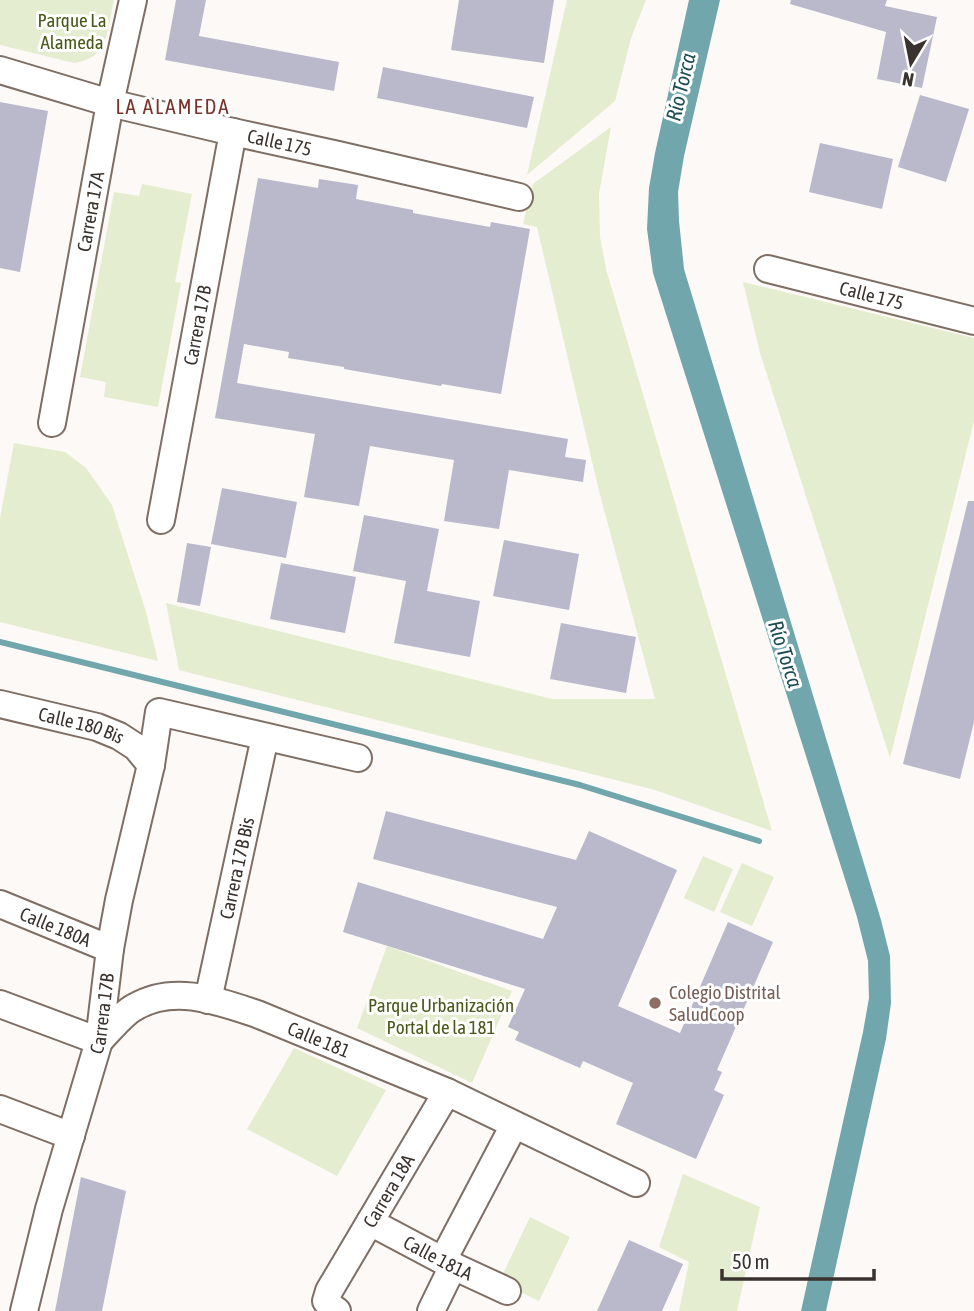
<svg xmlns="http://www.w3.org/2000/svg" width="974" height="1311" viewBox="0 0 974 1311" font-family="'Asap Condensed',sans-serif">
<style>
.green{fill:#e5edd0}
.water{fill:#70a6ac}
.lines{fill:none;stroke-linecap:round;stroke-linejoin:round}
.stream{stroke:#70a6ac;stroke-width:6}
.building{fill:#b9b9cb}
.minor-casing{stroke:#7e6e64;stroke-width:30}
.minor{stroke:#fff;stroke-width:26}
.education-dot{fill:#8d6e63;stroke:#fff;stroke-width:2.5}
.labels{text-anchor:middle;stroke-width:6;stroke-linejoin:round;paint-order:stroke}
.park-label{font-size:19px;fill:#4b5819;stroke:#fff}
.street-label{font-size:19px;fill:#39322e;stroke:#fff}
.education-label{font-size:19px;fill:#785e54;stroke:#fff;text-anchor:start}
.water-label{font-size:21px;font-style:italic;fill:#1c4d52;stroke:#fff}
.neighbourhood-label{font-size:21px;letter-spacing:2px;fill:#7a3429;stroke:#fff}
</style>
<rect width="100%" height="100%" fill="#fcf9f6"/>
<!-- green -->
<g class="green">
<path d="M0,0H114C107,29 110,58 74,63L0,45Z"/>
<polygon points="567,0 646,0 631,38 615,101 527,175"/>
<polygon points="611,127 599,193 600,237 606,269 772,831 655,790 179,670 166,603 552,699 655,699 599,491 537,227 523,224 533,184"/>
<polygon points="142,184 192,194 175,282 181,283 158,407 104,397 106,382 80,377 114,192 139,196"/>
<polygon points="743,282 974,338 974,421 890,758 760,353"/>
<polygon points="14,443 65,452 86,468 112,505 146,612 158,661 0,622 0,518"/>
<polygon points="703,856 733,869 714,912 684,898"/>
<polygon points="742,863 774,877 752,926 720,912"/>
<polygon points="387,946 512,991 472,1083 357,1028"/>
<polygon points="294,1048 386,1090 337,1176 247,1129"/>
<polygon points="683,1174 760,1207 737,1311 679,1311 689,1262 659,1247"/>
<polygon points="530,1217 570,1237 539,1301 499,1282"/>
</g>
<!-- water -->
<polygon class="water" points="689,0 720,0 684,156 678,192 679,221 684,269 881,920 890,956 891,1003 886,1039 826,1311 801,1311 863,1032 869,998 868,961 857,917 653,273 647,229 649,188 655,153"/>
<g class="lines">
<!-- stream -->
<polyline class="stream" points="0,642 580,785 759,841"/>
</g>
<!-- building -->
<g class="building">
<polygon points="176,0 206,0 199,36 339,62 334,91 165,60"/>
<polygon points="459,0 554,0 544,63 451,50"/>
<polygon points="791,0 887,0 885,6 937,17 922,88 877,79 886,32 790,4"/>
<polygon points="383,67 534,97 527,128 377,98"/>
<polygon points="920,95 969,109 946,182 898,167"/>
<polygon points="0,102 48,111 20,272 0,268"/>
<polygon points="820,143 893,159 882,209 809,192"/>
<polygon points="258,178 318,188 319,179 358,185 356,199 413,210 413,213 490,227 491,222 530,229 501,394 442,384 441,386 344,369 344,367 288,358 289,352 244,344 237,383 568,439 565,457 586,460 583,482 509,470 499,529 444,521 454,460 370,446 359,506 304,497 315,434 215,418"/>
<polygon points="222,488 297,502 286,558 211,544"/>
<polygon points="968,501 974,501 974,722 960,779 903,764"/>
<polygon points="364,515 439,529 427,591 480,601 470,657 394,643 406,581 353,571"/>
<polygon points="504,540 579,554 569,610 493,596"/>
<polygon points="187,543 211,547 200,606 177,602"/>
<polygon points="281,563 356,577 345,633 270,619"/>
<polygon points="561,623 636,637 626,693 550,679"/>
<polygon points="386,811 576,860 589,831 677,870 618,1006 680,1033 728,922 773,942 717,1070 722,1072 714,1090 724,1095 696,1159 616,1124 633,1083 583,1061 580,1068 515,1040 519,1032 508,1027 525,989 343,932 358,882 543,939 557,907 373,859"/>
<polygon points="81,1177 126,1191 102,1311 55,1311"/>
<polygon points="629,1240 683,1264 662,1311 597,1311"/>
</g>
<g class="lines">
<defs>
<g id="minor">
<path id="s1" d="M0,70L110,103L233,132L338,155L519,197"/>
<path id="s2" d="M768,269L974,321"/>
<path id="s3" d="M52,423L110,103L133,0"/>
<path id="s4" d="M161,520L233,132"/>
<path id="s5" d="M0,704L97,727L119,736L136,747L151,765"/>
<path id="s6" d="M0,904L110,949"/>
<path id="s7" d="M208,1000L265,737"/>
<polyline points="0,1004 99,1041"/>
<path id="s8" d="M99,1041C109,1031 123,1013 135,1007C174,984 218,1001 257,1014L447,1092L636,1183"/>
<polyline points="0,1109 71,1136"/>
<path id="s9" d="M370,1222L453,1266L507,1291"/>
<polyline points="443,1260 514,1125"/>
<path id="s10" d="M24,1311L49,1209L99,1041L110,949L119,900L151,765L159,712L358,758"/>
<path id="s11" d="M337,1311L330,1306L326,1301L329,1291L447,1092"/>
<polyline points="431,1311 453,1266"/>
</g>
</defs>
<!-- minor casing -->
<use href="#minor" class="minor-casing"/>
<!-- minor -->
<use href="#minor" class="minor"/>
</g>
<!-- markers -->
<circle class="education-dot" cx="655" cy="1003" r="7"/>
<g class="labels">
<!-- park labels -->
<g class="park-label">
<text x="72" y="27">Parque La<tspan x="72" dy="22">Alameda</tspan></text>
<text x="441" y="1012">Parque Urbanización<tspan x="441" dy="22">Portal de la 181</tspan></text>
</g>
<!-- street labels -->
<g class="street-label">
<text dy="7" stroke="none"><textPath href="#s1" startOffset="289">Calle 175</textPath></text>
<text dy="7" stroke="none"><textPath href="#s3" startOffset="215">Carrera 17A</textPath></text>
<text dy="7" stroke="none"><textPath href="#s2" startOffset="107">Calle 175</textPath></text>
<text dy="7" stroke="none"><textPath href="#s4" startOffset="198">Carrera 17B</textPath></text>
<text dy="7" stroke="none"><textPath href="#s5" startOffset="84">Calle 180 Bis</textPath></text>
<text dy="7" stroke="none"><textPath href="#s7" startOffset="135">Carrera 17B Bis</textPath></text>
<text dy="7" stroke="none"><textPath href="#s6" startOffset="60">Calle 180A</textPath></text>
<text dy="7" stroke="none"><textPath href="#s10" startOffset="308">Carrera 17B</textPath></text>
<text dy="7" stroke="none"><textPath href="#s8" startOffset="243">Calle 181</textPath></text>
<text dy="7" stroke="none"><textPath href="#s11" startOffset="142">Carrera 18A</textPath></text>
<text dy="7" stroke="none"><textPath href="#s9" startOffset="77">Calle 181A</textPath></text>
</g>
<!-- education labels -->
<g class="education-label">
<text x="669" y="999">Colegio Distrital<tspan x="669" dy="22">SaludCoop</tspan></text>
</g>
<!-- water labels -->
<g class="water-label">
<text transform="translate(681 87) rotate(-77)" y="7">Río Torca</text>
<text transform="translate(785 654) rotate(72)" y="7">Río Torca</text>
</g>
<!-- neighbourhood labels -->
<g class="neighbourhood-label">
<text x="173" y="114">LA ALAMEDA</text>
</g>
</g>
<!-- north arrow -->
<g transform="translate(911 63) rotate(190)" stroke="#ffffff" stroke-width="5" paint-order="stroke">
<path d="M0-5L12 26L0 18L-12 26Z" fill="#39322e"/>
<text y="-10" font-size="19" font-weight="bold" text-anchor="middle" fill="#39322e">N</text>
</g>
<!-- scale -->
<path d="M722 1269v10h152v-10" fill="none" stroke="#39322e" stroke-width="3.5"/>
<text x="732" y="1269" font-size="21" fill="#39322e" stroke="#ffffff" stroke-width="5" paint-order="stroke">50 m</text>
</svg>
